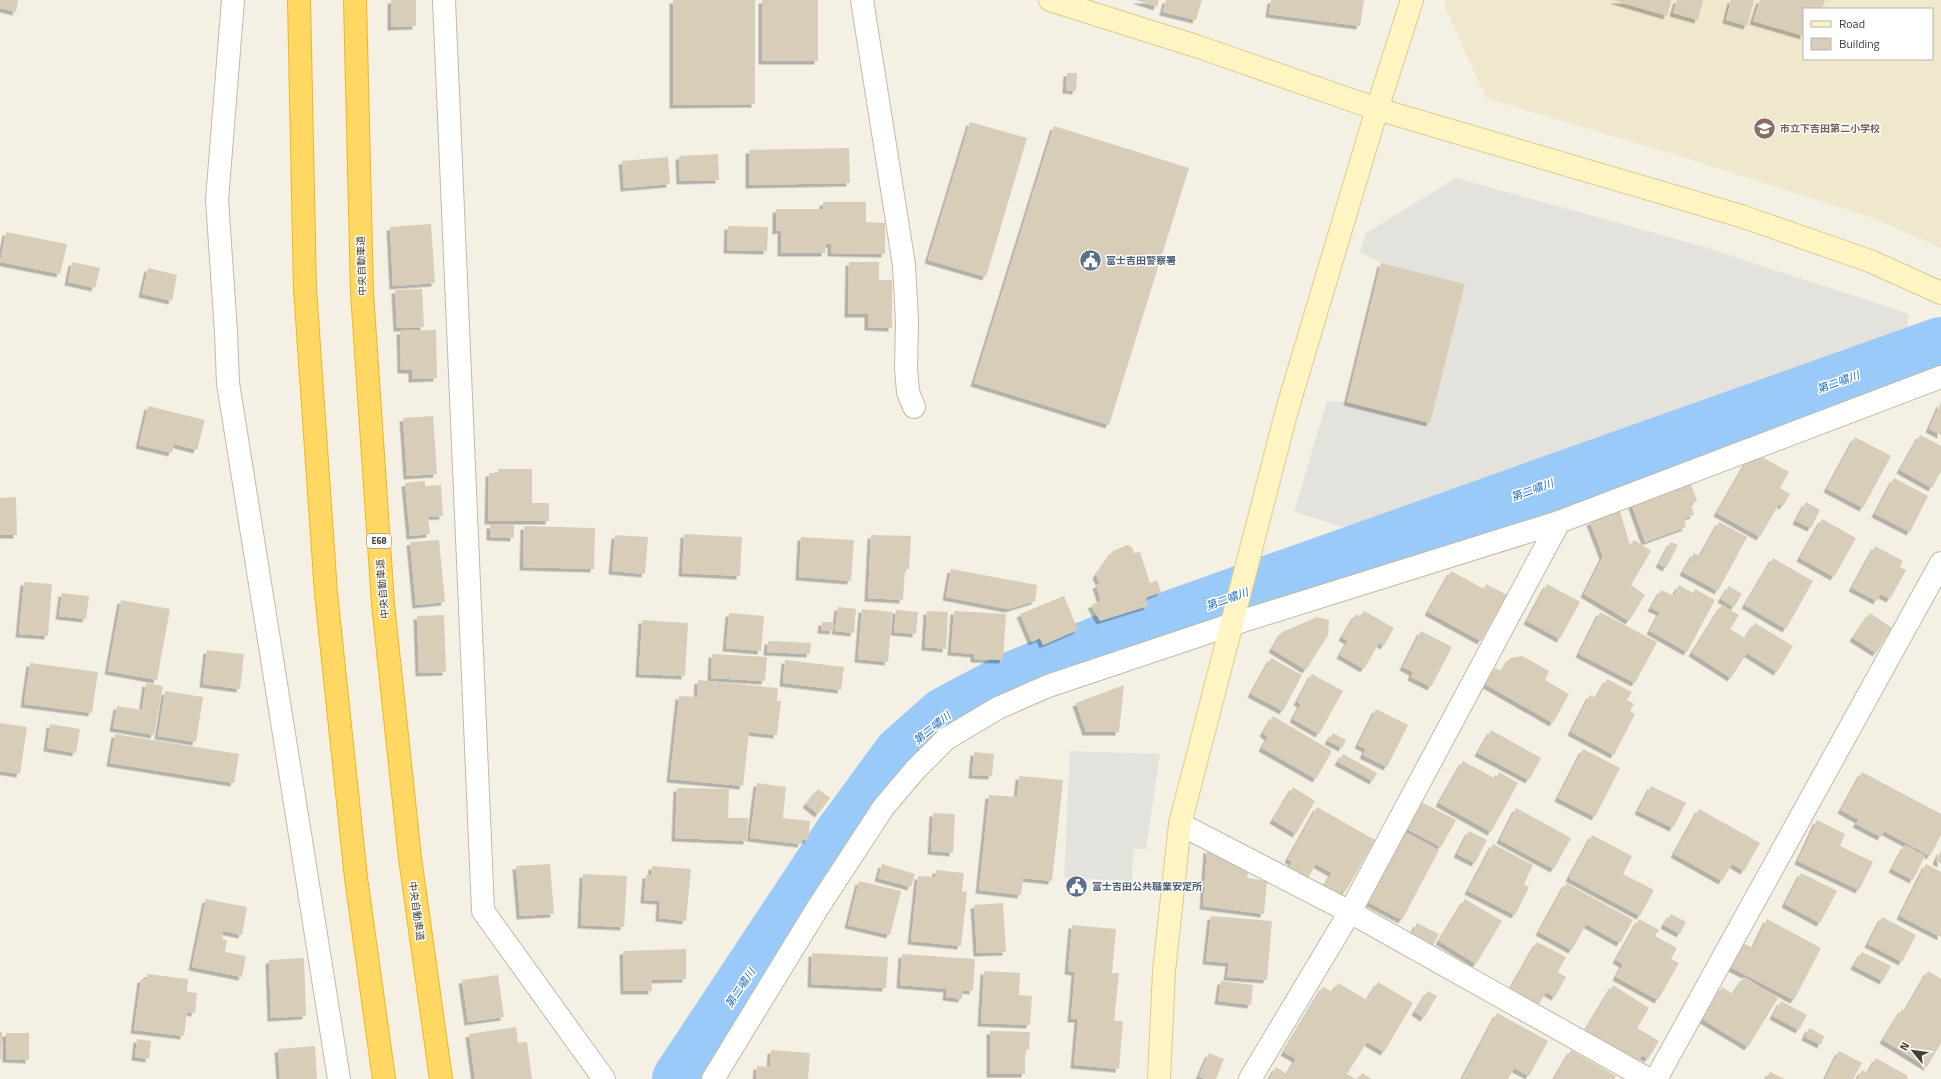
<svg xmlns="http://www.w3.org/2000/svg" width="1941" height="1079" viewBox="0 0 1941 1079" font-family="'Titillium Web','Noto Sans JP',sans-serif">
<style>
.education{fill:#efe8cc;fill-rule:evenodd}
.parking{fill:#e4e2dd}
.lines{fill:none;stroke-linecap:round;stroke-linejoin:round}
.river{stroke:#99caf9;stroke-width:56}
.building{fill:#d7cdb8;filter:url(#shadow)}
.street-casing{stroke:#c1baa6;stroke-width:24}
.secondary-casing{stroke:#d9cc8e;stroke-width:24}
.highway-casing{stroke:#f0b523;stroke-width:24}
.street{stroke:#fff;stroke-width:22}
.secondary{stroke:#fff5c3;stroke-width:22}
.highway{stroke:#ffd864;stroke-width:22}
.labels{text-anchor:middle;stroke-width:3;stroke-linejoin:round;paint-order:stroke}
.shield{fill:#fff;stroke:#7e7a70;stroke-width:1}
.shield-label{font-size:9px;font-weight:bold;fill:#474133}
.education-label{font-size:10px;font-weight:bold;fill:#785e54;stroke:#fff;text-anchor:start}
.service-label{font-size:10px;font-weight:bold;fill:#4e5e75;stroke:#fff;text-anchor:start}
.street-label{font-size:10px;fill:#474133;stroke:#fff}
.water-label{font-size:11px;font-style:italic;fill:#206fbf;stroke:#fff}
</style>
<defs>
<filter id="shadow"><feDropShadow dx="-3.5" dy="3.5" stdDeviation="0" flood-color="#0004"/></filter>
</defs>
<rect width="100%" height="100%" fill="#f4f1e4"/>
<!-- education -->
<path class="education" d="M1446,0H1941V248L1873,218L1686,158L1486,98L1444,5ZM1804,9H1932V59H1804Z"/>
<!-- parking -->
<g class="parking">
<polygon points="1456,178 1705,247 1909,314 1906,337 1608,459 1597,451 1353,530 1294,512 1327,401 1347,402 1430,422 1465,284 1381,263 1360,252 1366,233"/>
<polygon points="1070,751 1160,754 1146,849 1133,849 1132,881 1064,878"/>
</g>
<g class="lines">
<!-- river -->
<polyline class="river" points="680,1079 843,833 901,754 945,715 1011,680 1099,644 1941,345"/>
</g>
<!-- building -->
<g class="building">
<polygon points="0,0 18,0 16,12 0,8"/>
<polygon points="391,0 416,0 416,26 391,27"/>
<polygon points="673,0 755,0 755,104 673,105"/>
<rect x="762" y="0" width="56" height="61"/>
<polygon points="1136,0 1159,0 1157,7"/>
<polygon points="1166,0 1202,0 1196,20 1163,12"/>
<polygon points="1271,0 1364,0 1360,26 1269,14"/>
<polygon points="1613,0 1671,0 1667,16"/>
<polygon points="1677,0 1703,0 1698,20 1673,13"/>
<polygon points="1731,0 1754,0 1747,26 1726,20"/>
<polygon points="1760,0 1825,0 1822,9 1804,9 1804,36 1753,21"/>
<polygon points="1067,73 1077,73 1076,91 1066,90"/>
<polygon points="970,122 1027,138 986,277 928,260"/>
<polygon points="1054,126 1189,168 1109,425 974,383"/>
<polygon points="849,148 850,183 749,185 749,150"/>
<polygon points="718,154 719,180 680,181 679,156"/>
<polygon points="668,157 670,184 624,188 622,161"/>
<polygon points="823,202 866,202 866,222 885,223 885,254 831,253 831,244 826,244 825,253 781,253 781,230 776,231 776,209 823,209"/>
<polygon points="431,224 435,283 393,286 390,227"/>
<polygon points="728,226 768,227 767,251 727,250"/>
<polygon points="6,232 67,244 60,274 0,262"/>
<polygon points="72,262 100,268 95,288 68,282"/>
<polygon points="849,262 879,262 879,280 892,280 892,328 868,327 868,314 848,314"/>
<polygon points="1381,263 1465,284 1430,423 1347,402"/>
<polygon points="148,268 177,275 172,301 142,294"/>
<polygon points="422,289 424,327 397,328 395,290"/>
<polygon points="436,330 437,378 412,379 412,370 401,370 400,331"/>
<polygon points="1941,402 1941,435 1929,429"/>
<polygon points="148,406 205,420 197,450 174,444 172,453 139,445"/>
<polygon points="433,416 437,474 407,476 403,418"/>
<polygon points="1920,435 1941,446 1941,471 1932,488 1900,470"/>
<polygon points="1855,437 1891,456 1863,508 1827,489"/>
<polygon points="1762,457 1789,472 1780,488 1790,494 1783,506 1779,504 1760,537 1717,513 1747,461"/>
<polygon points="498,469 532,469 532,503 549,503 549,521 488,521 489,473 498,473"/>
<polygon points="1894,478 1928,496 1910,532 1875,514"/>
<polygon points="425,481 425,486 441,485 443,516 428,517 430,534 410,536 405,483"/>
<polygon points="1690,482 1697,501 1691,504 1694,515 1684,518 1686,527 1645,542 1631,503"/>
<polygon points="16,497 17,535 0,535 0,498"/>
<polygon points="1806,502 1820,510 1811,528 1796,521"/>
<polygon points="1620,511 1630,545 1634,540 1651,551 1631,585 1645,595 1629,621 1584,594 1603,556 1590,522"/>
<polygon points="1822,519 1856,538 1834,577 1800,558"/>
<polygon points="1719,522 1747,537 1718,591 1683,572 1694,553 1700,556"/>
<polygon points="490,525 514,525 514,538 490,537"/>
<polygon points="524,526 595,528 594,569 523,567"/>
<polygon points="684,534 742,537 740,576 682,573"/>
<polygon points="615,535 648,537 645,574 612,571"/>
<polygon points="871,535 911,536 909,569 905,569 903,600 868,598"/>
<polygon points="801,537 854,540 851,581 799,577"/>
<polygon points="439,540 445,602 416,605 410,542"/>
<polygon points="1671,542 1678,545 1666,568 1659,564"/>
<polygon points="1127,545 1132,547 1134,553 1140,552 1150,583 1157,580 1161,592 1146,598 1148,606 1100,621 1091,605 1101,601 1096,585 1100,584 1096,575 1113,551"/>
<polygon points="1875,546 1903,561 1900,567 1906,570 1890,599 1880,594 1877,601 1852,588"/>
<polygon points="1773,558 1813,581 1786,629 1745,605"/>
<polygon points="951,569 1037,585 1035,601 1008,609 946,597"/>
<polygon points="1451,571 1484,589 1486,584 1507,595 1481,641 1428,612"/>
<polygon points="24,582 52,584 48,636 19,634"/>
<polygon points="1547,584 1580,602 1560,639 1527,621"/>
<polygon points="1679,585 1693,593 1695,589 1715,600 1687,652 1650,631 1660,612 1651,608 1661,590 1674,596"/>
<polygon points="1729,586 1742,594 1734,607 1721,599"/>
<polygon points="62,593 89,596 86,619 59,616"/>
<polygon points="1064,596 1078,630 1043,645 1040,638 1032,642 1020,614"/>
<polygon points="121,600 170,609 157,680 108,671"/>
<polygon points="1722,605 1739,615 1730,629 1745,638 1755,623 1793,646 1777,672 1747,653 1731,678 1692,653"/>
<polygon points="838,607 856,609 854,633 835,631"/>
<polygon points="862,609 892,612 888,662 858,659"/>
<polygon points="896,610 918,612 916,634 894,632"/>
<polygon points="927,611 948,612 946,649 925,647"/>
<polygon points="954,611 1006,614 1003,660 974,659 974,654 951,652"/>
<polygon points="1364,611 1394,628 1384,646 1379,643 1364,669 1340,655 1348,641 1342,637 1356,614 1360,617"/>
<polygon points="1600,612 1657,642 1635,683 1579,654"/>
<polygon points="729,613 764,616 761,651 726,648"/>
<polygon points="1870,613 1892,628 1876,653 1853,638"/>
<polygon points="444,615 446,672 419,673 417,616"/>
<polygon points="1317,617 1329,620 1328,635 1306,670 1272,649 1282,632"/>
<polygon points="642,620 688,623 685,676 639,674"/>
<polygon points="822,622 834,622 833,631 821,630"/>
<polygon points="1421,631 1452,647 1431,687 1411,677 1413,672 1403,667"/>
<polygon points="768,641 811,643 810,654 767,652"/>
<polygon points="207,650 244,654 240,689 203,684"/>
<polygon points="712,654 767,657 765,681 711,678"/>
<polygon points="1522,656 1549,671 1545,680 1569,694 1553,723 1485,684 1495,668 1502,671 1510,658"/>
<polygon points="1271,658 1302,675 1283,711 1251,694"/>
<polygon points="785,660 844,667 841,690 783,683"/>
<polygon points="30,663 98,672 92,713 24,704"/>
<polygon points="1312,674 1343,691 1319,734 1293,719 1301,704 1297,702"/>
<polygon points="1607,679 1632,692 1627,700 1634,704 1630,711 1635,714 1614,755 1571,732 1590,695 1596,698"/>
<polygon points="698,680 778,688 777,701 781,701 777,735 749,732 743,786 670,779 679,696 697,697"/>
<polygon points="146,683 163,686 154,735 113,728 117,706 142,710"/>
<polygon points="1124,685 1119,732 1086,732 1076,703"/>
<polygon points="165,691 203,697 196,742 158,736"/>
<polygon points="1376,709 1408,725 1387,767 1363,755 1366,749 1358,745"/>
<polygon points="1273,716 1332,751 1316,779 1262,748 1268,737 1263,733"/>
<polygon points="0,723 27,727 20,774 0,771"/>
<polygon points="50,724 80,729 76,753 47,748"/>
<polygon points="1491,730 1541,758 1529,780 1478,753"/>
<polygon points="1333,733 1346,740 1342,748 1328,741"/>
<polygon points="115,734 239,754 234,783 110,763"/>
<polygon points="1583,749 1620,768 1595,817 1558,798"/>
<polygon points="974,752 994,754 992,776 972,775"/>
<polygon points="1343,754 1377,773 1373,781 1338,762"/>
<polygon points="1463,761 1496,779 1499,772 1518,783 1491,832 1439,803"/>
<polygon points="1862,772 1941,814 1941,835 1930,856 1884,831 1881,837 1856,824 1859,820 1841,810"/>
<polygon points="1019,776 1063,780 1052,881 1023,878 1021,895 979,890 989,795 1017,797"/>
<polygon points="757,783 786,787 783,818 810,821 808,840 802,839 801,844 750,838"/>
<polygon points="1651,786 1686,803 1673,828 1638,811"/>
<polygon points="1293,787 1315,801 1296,834 1273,820"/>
<polygon points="677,788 729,789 728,818 748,818 747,841 675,838"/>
<polygon points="818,789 830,798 818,814 806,804"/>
<polygon points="1421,802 1456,820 1441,847 1407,829"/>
<polygon points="1317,807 1375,840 1345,892 1342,890 1338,897 1323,888 1332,873 1316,864 1308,878 1289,867 1292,862 1288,859"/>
<polygon points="1516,808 1571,838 1554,869 1500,840"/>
<polygon points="1699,809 1760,843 1744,871 1732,864 1722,881 1674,854"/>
<polygon points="933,813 955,814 953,853 931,851"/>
<polygon points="1817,820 1845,834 1840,846 1873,862 1859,890 1798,861"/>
<polygon points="1469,831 1487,840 1475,863 1457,854"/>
<polygon points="1405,832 1439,850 1402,920 1368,902"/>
<polygon points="1592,835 1632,856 1623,874 1654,890 1640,916 1569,878"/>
<polygon points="1493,844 1533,865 1524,884 1529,887 1515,915 1468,891"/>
<polygon points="1905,845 1925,856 1913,880 1892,869"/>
<polygon points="1207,849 1249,868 1247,878 1267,881 1264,914 1203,906"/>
<polygon points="1941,850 1941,864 1936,861"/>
<polygon points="550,864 554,914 520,916 516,866"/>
<polygon points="882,864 915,874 911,887 878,878"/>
<polygon points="1926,864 1941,872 1941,937 1900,916"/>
<polygon points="652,866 691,869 686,921 659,918 660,901 644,900 646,875 651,875"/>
<polygon points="936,870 964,873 962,891 967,892 961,946 911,941 918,876 935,877"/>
<polygon points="1801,873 1837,891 1820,923 1785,904"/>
<polygon points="583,874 627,876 624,927 581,925"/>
<polygon points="859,881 901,891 890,935 848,925"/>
<polygon points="1566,883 1633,920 1620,943 1586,924 1572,950 1539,932"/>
<polygon points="206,899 247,907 242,935 223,931 222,939 227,940 225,952 246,956 242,977 192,967"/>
<polygon points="1465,899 1502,921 1476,964 1439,941"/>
<polygon points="1003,903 1006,952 977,953 974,905"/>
<polygon points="1671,914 1686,922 1680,934 1664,925"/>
<polygon points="1211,916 1272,921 1267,980 1227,977 1229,963 1206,961"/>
<polygon points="1882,917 1916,935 1902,962 1868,944"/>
<polygon points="1639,919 1659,930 1655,936 1677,948 1671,959 1679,963 1658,1000 1616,977 1623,964 1616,960"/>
<polygon points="1767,919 1821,948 1794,1000 1730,967 1743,943 1753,948"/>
<polygon points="1417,923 1439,934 1433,946 1411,935"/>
<polygon points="1072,925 1116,929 1112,973 1119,973 1114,1021 1123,1021 1119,1069 1074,1065 1078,1019 1071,1019 1075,972 1068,971"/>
<polygon points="1537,942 1566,957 1558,972 1566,977 1555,997 1546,992 1536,1009 1508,993"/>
<polygon points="686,949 686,979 652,980 652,991 624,991 623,951"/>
<polygon points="1862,952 1891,966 1883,981 1854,966"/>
<polygon points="812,953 888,957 886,988 811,984"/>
<polygon points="902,954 975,959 973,991 963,990 962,999 946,997 947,989 900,985"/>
<polygon points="304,958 306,1016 271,1018 269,960"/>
<polygon points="984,971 1020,973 1019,995 1032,996 1030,1025 981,1023"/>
<polygon points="1928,971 1941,979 1941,1043 1927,1067 1883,1040 1902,1009 1905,1011"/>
<polygon points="147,974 188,979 187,992 197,993 195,1013 187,1012 184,1036 134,1030 141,979 147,979"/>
<polygon points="498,975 504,1017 468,1022 462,980"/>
<polygon points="1744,977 1778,998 1748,1047 1702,1019 1722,987 1733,994"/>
<polygon points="1221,981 1253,985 1251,1005 1218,1001"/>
<polygon points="1378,982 1413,1003 1384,1052 1367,1042 1347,1074 1356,1079 1269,1079 1276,1067 1287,1074 1296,1059 1284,1052 1323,987 1333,992 1338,983 1367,1000"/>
<polygon points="1613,985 1649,1008 1637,1028 1659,1041 1648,1059 1642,1055 1637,1063 1585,1031"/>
<polygon points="1428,991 1437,996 1424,1018 1415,1012"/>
<polygon points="1781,1001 1807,1015 1799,1030 1773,1016"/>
<polygon points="1497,1013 1548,1041 1529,1076 1514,1068 1508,1079 1462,1079"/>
<polygon points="516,1027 518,1043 527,1042 532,1079 475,1079 469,1034"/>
<polygon points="1809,1028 1824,1036 1821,1045 1805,1037"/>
<polygon points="990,1031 1030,1032 1029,1050 1025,1049 1025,1074 990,1074"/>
<polygon points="0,1032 2,1032 1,1060 0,1060"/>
<polygon points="6,1033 29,1033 29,1060 6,1059"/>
<polygon points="137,1039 151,1041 149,1059 135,1057"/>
<polygon points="315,1046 317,1079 280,1079 278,1049"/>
<polygon points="771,1050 810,1053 808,1079 756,1079 757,1066 770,1067"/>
<polygon points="1571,1050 1616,1076 1614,1079 1554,1079"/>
<polygon points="1839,1051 1862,1063 1853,1079 1825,1079"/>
<polygon points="1209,1053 1224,1059 1216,1079 1205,1079 1199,1076"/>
<polygon points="1876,1058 1908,1076 1907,1079 1857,1079 1862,1070 1868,1073"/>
<polygon points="1770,1072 1785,1079 1766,1079"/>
<polygon points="1362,1073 1372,1079 1358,1079"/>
</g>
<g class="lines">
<defs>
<g id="street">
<polyline points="233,0 217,200 226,332 228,383 339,1079"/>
<polyline points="444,0 483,911 604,1079"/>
<polyline points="862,0 904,265 907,321 906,368 908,392 914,407"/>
<polyline points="1180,824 1350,912 1648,1079"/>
<polyline points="713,1079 817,909 883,808 915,770 946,739 998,708 1048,686 1233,624 1559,522 1941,377"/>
<polyline points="1250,1079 1350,912 1559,522"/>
<polyline points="1656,1079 1941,563"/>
</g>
<g id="secondary">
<polyline points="1050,0 1196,46 1377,109 1741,216 1870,261 1941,293"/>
<polyline points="1159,1079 1164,971 1180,824 1287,410 1377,109 1412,0"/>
</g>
<g id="highway">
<polyline points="299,0 305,289 326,593 356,878 384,1079"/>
<polyline points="355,0 362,292 383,604 410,858 441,1079"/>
</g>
</defs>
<!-- street casing -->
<use href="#street" class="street-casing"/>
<!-- secondary casing -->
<use href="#secondary" class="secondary-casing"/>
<!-- highway casing -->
<use href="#highway" class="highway-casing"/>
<!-- street -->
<use href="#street" class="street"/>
<!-- secondary -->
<use href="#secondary" class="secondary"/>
<!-- highway -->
<use href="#highway" class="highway"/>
</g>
<!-- icons -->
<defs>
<symbol id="school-disc" viewBox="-11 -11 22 22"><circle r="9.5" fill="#8d6e63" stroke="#fff"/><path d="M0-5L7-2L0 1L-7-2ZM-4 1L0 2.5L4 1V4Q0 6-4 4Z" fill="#fff"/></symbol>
<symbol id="civic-disc" viewBox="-11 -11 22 22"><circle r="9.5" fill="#5c6f8a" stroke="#fff"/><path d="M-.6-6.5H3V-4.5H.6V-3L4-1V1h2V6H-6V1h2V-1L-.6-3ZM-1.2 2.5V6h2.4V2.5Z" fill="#fff"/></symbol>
</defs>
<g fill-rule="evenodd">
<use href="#school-disc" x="1752" y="116" width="25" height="25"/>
<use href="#civic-disc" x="1078" y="248" width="25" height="25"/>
<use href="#civic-disc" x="1064" y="874" width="25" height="25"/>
</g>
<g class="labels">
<!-- shield labels -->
<rect class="shield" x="367" y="534" width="24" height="14" rx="3"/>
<g class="shield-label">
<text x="379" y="544">E68</text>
</g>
<!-- education labels -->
<g class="education-label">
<text x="1780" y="132">市立下吉田第二小学校</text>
</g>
<!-- service labels -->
<g class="service-label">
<text x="1106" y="264">富士吉田警察署</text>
<text x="1092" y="890">富士吉田公共職業安定所</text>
</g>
<!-- street labels -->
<g class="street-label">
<text transform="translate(361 266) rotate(-92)" y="4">中央自動車道</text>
<text transform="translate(382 589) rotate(-95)" y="4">中央自動車道</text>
<text transform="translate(417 911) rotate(82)" y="4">中央自動車道</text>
</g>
<!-- water labels -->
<g class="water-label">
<text transform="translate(1838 382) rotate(-20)" y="4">第二嘯川</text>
<text transform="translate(1532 490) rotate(-20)" y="4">第二嘯川</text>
<text transform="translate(1227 599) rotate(-20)" y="4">第二嘯川</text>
<text transform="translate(932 728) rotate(-39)" y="4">第二嘯川</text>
<text transform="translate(740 988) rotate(-56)" y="4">第二嘯川</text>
</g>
</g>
<!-- legend -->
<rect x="1803" y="8" width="130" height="52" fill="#ffffff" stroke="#b5b3ad"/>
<rect x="1811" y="21" width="20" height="6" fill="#fff5c3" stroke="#b5b3ad"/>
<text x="1839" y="28" font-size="12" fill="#474133">Road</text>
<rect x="1811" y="38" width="20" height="12" fill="#d7cdb8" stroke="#b5b3ad"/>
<text x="1839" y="48" font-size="12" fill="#474133">Building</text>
<!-- north arrow -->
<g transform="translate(1913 1051) rotate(299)" stroke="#ffffff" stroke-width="3" paint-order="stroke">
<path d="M0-3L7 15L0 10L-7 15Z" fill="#474133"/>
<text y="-6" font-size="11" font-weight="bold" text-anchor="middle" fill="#474133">N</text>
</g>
</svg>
